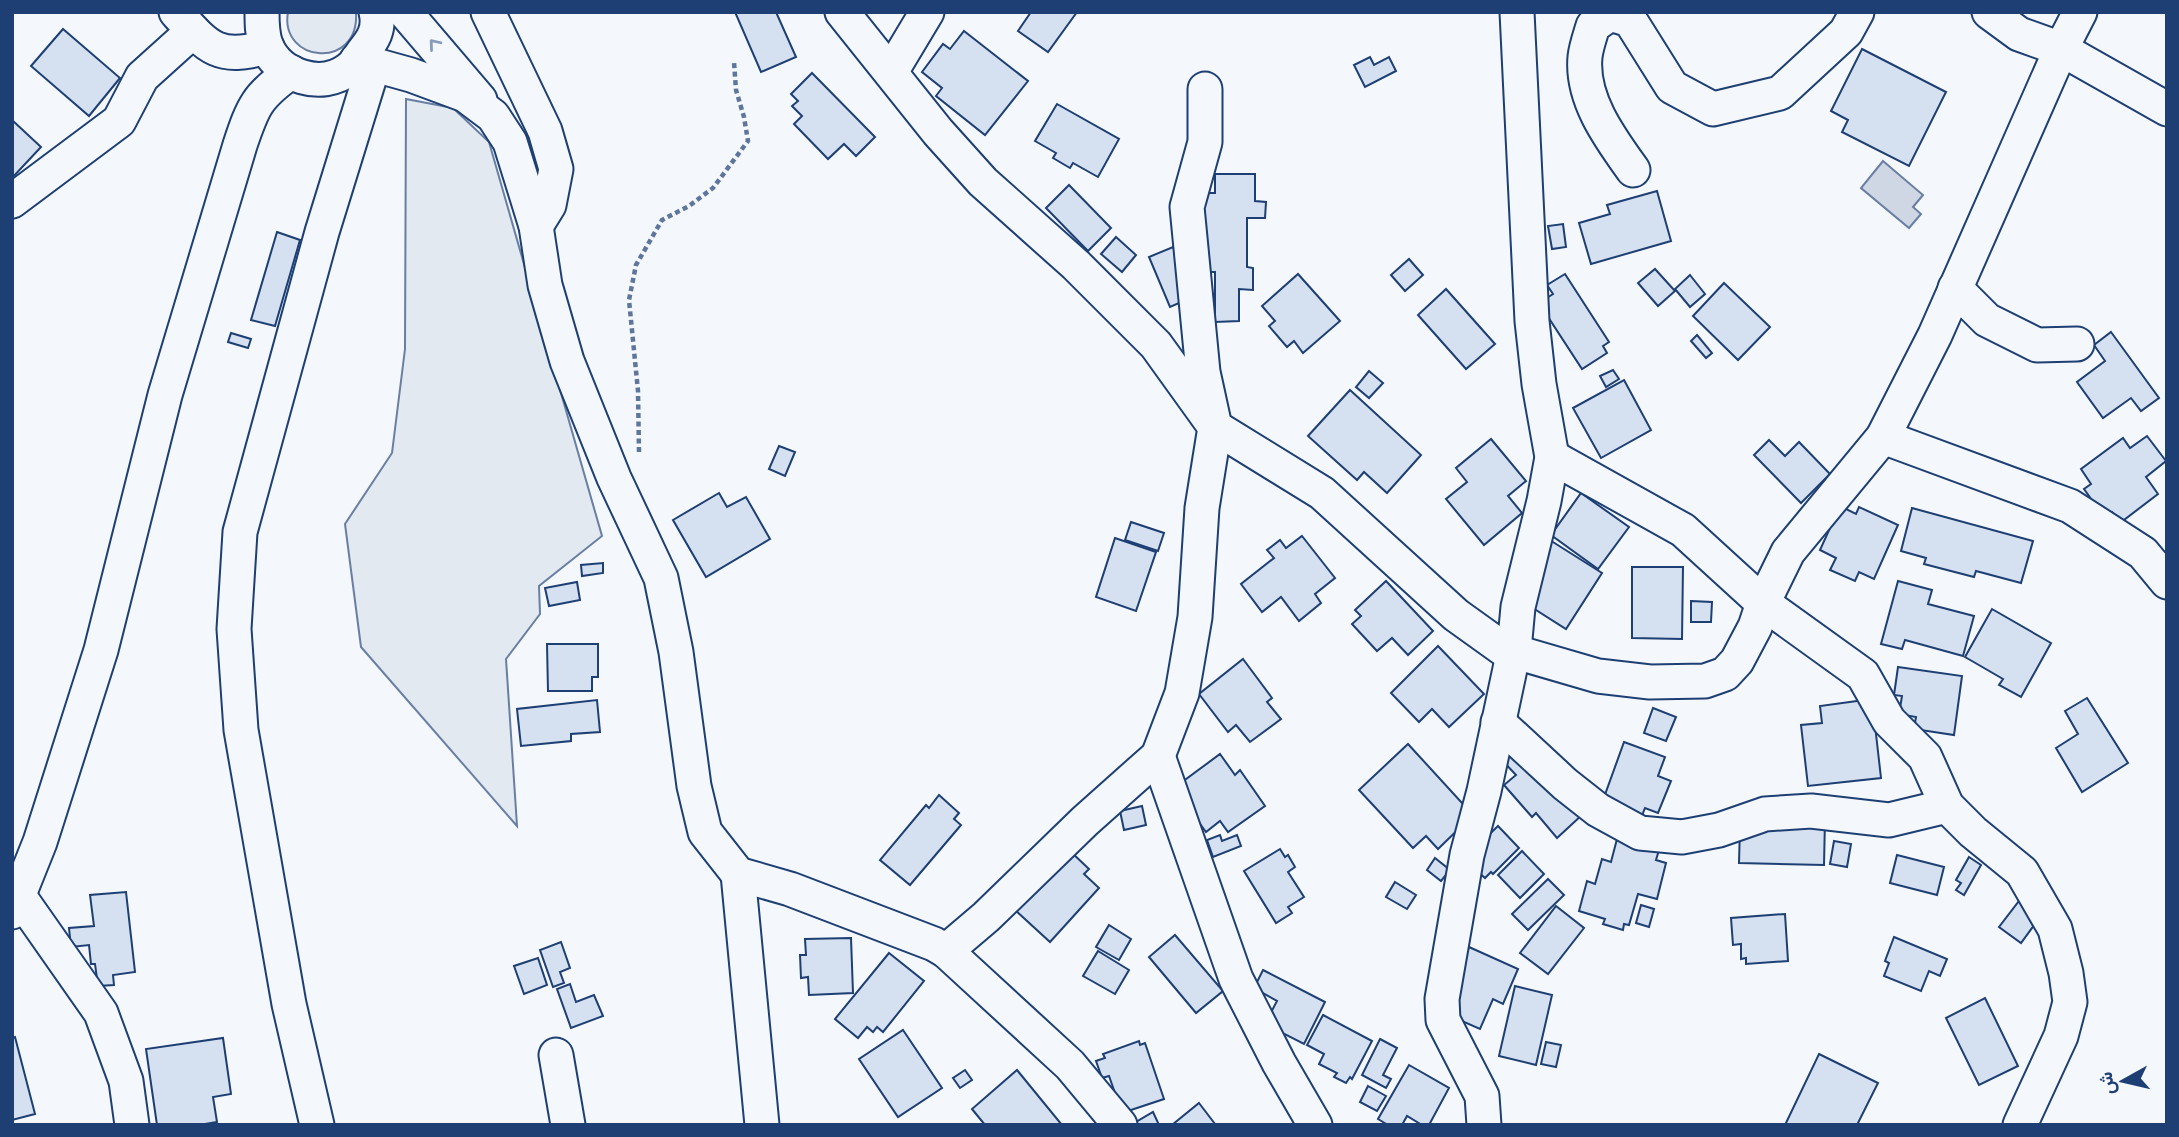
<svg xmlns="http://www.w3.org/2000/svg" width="2179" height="1137" viewBox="0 0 2179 1137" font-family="'DM Sans',Vazirmatn,sans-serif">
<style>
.green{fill:#e3e9f0;stroke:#687fa3;stroke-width:2}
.water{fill:#cfd7e4;stroke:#687fa3;stroke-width:2}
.building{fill:#d5e0f0;stroke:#1d3f73;stroke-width:2}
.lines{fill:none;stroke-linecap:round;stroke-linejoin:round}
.minor-casing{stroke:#1d3f73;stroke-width:37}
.path{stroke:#5e769c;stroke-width:4.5;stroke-dasharray:5 3.5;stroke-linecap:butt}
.minor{stroke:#f4f7fb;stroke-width:33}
.oneway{stroke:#889bb7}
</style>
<rect width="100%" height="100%" fill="#f4f7fb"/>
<!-- green -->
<g class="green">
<path d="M288,12H356C360,71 279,63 288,12Z"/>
<polygon points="406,99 453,108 489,142 602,536 539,586 540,614 506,659 517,826 361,647 345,524 392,453 405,349"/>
</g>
<!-- water -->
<polygon class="water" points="1883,161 1923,195 1913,207 1921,214 1909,228 1861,188"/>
<!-- building -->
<g class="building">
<polygon points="735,12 776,12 796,57 761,72"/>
<polygon points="1031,12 1077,12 1048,52 1018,31"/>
<polygon points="63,29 120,78 89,116 31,66"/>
<polygon points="964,31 1028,81 985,135 936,96 942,88 922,72 943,44 950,49"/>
<polygon points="1862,49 1946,92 1909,166 1842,132 1848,120 1831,111"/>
<polygon points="1370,57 1374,65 1389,57 1396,71 1365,87 1354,65"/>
<polygon points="812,73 875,137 856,156 844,144 828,159 794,124 802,116 792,106 798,101 791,94"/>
<polygon points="1057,104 1119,139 1098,177 1073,163 1070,168 1053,158 1056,153 1035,141"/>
<polygon points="12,120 41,147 12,178"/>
<polygon points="1215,174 1255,174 1255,201 1266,202 1265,218 1247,218 1247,267 1253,268 1253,290 1239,289 1239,321 1215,322 1215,272 1204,272 1204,193 1215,193"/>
<polygon points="1069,185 1111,228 1088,251 1046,208"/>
<polygon points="1657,191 1671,241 1591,264 1579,223 1610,214 1607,205"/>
<polygon points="1563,224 1566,247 1552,249 1548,226"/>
<polygon points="277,232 300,240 275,326 251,320"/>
<polygon points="1116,237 1136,255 1122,272 1101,254"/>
<polygon points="1173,247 1190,286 1186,300 1170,307 1149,257"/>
<polygon points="1409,259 1423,275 1405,291 1391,275"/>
<polygon points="1655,269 1675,291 1658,306 1638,283"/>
<polygon points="1298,274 1340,321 1303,353 1294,341 1287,347 1269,326 1275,321 1262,306"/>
<polygon points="1565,274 1609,342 1603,346 1607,353 1582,369 1539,303 1553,294 1547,285"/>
<polygon points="1690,275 1705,294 1690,307 1675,289"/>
<polygon points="1724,283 1770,327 1738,360 1693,316"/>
<polygon points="1446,289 1495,344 1466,369 1418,315"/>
<polygon points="2111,332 2159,398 2141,411 2131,398 2103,418 2077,382 2105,361 2094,345"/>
<polygon points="231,333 251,339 248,348 228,342"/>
<polygon points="1697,335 1712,353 1706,358 1691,341"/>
<polygon points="1613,370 1619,379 1606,387 1600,376"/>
<polygon points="1369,371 1383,383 1369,398 1356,387"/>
<polygon points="1624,380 1651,430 1601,458 1573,408"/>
<polygon points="1350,390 1421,455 1387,493 1364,472 1357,480 1308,436"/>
<polygon points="2147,436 2166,461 2146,477 2158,494 2120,523 2112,512 2104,517 2084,489 2091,484 2081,469 2123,438 2130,448"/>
<polygon points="1491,439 1526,481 1508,496 1522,513 1484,545 1446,499 1467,482 1456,468"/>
<polygon points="1769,440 1785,456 1799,442 1830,474 1801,503 1754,455"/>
<polygon points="779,446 795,452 785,476 769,469"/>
<polygon points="719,493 727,507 746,497 770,539 706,577 673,520"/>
<polygon points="1581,493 1629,527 1598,569 1551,535"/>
<polygon points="1840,506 1856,514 1859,507 1898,525 1874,579 1859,572 1855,581 1830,570 1836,558 1820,550"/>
<polygon points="1912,508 2033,541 2021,583 1976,571 1974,577 1924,564 1926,558 1901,551"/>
<polygon points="1131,522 1164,533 1158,551 1125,540"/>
<polygon points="1302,536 1335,578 1315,594 1321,603 1299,621 1281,597 1262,612 1241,584 1274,558 1267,550 1280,540 1286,548"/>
<polygon points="1545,537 1602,573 1566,629 1525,603"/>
<polygon points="1115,538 1156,552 1136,611 1096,597"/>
<polygon points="603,563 603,573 582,576 581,565"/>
<polygon points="1632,567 1683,567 1682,639 1632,638"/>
<polygon points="1386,581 1433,631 1408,655 1392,638 1377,651 1352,624 1361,616 1355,610"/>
<polygon points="1898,581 1932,590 1928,604 1974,616 1963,656 1905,640 1902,649 1881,644"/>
<polygon points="577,582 580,600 549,606 545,588"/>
<polygon points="1691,601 1712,602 1711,622 1691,622"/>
<polygon points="1992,609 2051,643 2021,697 1999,685 2003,679 1965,657"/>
<polygon points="547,644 598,644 598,677 592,677 592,691 548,691"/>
<polygon points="1438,646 1484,694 1449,727 1432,709 1419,722 1391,693"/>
<polygon points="1243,659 1272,698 1267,702 1281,719 1250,742 1236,725 1228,732 1199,694"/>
<polygon points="1898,667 1962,676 1954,735 1914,729 1916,717 1899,714 1902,696 1894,695"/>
<polygon points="2087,698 2128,763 2082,792 2056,748 2078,734 2065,711"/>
<polygon points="1872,699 1881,778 1808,786 1801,725 1822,723 1820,706"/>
<polygon points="597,700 600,732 571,734 571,741 521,746 517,709"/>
<polygon points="1653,708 1676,717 1666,741 1644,733"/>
<polygon points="1624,742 1665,757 1658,776 1671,781 1658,813 1645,808 1641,818 1602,803"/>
<polygon points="1408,744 1473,815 1438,849 1426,836 1413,848 1359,790"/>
<polygon points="1514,749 1583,814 1557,838 1536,813 1532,817 1504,785 1516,775 1502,760"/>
<polygon points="1220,754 1235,775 1240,770 1265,806 1228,832 1220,821 1206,832 1174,788"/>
<polygon points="939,795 959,813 954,819 961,825 910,885 880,860 926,805 929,808"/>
<polygon points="1142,806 1146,825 1124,830 1120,811"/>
<polygon points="1825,819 1824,865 1739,863 1740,826"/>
<polygon points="1498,826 1519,848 1493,874 1491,872 1485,878 1475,869 1471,852"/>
<polygon points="1220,835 1222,841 1237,835 1241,846 1213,857 1207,840"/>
<polygon points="1617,839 1659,850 1656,860 1666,863 1657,899 1638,894 1629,925 1624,924 1623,930 1603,924 1605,919 1579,911 1587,881 1595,884 1602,859 1611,862"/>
<polygon points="1834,841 1851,844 1847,867 1830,864"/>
<polygon points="1280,849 1285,857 1288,855 1295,867 1288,872 1304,897 1288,907 1292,913 1276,923 1244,871"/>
<polygon points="1070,851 1089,869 1084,874 1099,888 1050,942 1015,910"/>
<polygon points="1522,851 1544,874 1520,898 1498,875"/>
<polygon points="1897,855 1944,867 1937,895 1890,883"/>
<polygon points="1969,857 1981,865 1964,895 1956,890 1961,883 1956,880"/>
<polygon points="1435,858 1450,870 1441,881 1427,870"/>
<polygon points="1548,879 1564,895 1528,930 1512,914"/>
<polygon points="1395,882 1416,895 1407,909 1386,897"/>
<polygon points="126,892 135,972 113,975 114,985 98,986 95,964 91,964 89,945 71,947 69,928 94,926 90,895"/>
<polygon points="2019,901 2040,917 2021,943 1999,927"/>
<polygon points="1641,905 1654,909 1649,927 1636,923"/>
<polygon points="1556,906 1584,928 1548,974 1520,953"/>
<polygon points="1785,914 1788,961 1746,964 1746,958 1741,959 1741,944 1733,945 1731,918"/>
<polygon points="1109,925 1131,939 1119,960 1096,947"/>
<polygon points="1175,935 1223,991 1196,1013 1149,957"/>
<polygon points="1894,937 1947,959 1940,976 1929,971 1921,991 1884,976 1889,963 1885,961"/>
<polygon points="851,938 853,993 809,995 808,977 801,978 800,955 806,955 805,939"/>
<polygon points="561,942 570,968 560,972 564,983 553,987 540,950"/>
<polygon points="1469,947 1518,969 1503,1004 1493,999 1480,1029 1446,1014 1455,980"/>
<polygon points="1098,951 1129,970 1115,994 1083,976"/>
<polygon points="889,953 924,981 883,1032 877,1027 873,1032 867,1027 858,1038 835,1019"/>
<polygon points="538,958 547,985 524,994 514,966"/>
<polygon points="1263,970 1325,1002 1304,1044 1265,1024 1277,1001 1254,988"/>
<polygon points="570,984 576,1002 594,995 603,1016 571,1028 557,989"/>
<polygon points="1515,986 1552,995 1536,1065 1499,1056"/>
<polygon points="1985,998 2018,1066 1979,1085 1946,1018"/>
<polygon points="1323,1015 1372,1041 1352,1079 1350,1077 1346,1083 1334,1077 1337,1073 1319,1064 1324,1054 1307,1045"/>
<polygon points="903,1030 942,1088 898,1117 859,1059"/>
<polygon points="15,1037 35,1114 12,1120 12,1038"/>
<polygon points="223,1038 231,1094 213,1097 217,1122 199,1125 157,1125 146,1049"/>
<polygon points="1380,1039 1397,1048 1383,1075 1391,1079 1386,1088 1362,1075"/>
<polygon points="1139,1041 1140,1045 1145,1043 1164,1099 1122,1113 1109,1076 1102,1078 1096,1061 1105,1058 1103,1054"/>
<polygon points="1546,1042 1561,1045 1556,1067 1541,1064"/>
<polygon points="1819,1054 1878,1083 1857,1125 1785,1125"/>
<polygon points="1409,1065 1449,1088 1429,1125 1422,1125 1407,1116 1402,1125 1388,1125 1378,1119"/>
<polygon points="965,1070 972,1080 960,1088 953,1078"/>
<polygon points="1017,1070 1062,1125 985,1125 972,1109"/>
<polygon points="1368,1086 1386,1096 1377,1111 1360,1102"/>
<polygon points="1199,1103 1215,1124 1172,1125"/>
<polygon points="1153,1112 1159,1125 1137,1125 1136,1122"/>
</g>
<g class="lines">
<defs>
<g id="minor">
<path d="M176,12C208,48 218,61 267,47"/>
<path d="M262,12C262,24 262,34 266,45C279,77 322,90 349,69C355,65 359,58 363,52C373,40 380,29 376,12"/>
<polyline points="405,12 480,100"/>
<polyline points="488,12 545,131 556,169 549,205 536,226"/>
<polyline points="1989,12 2019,34 2061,49 2080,12"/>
<polyline points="357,60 411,75 465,95 493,116 510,142 536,226 545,285 567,361 614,478 661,578 676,652 694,786 705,832 738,874 790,889 934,944 946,951 986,917 1085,821 1158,756 1182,693 1195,617 1202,508 1215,427 1156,345 1076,265 983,182 938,132 842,12"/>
<polyline points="891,72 927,12"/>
<polyline points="1205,89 1205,142 1187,207 1203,372 1215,427 1322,493 1456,615 1502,648 1598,676 1650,682 1705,681 1725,674 1737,661 1755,627 1763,603 1788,552 1883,437 1935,335 2061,49 2167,109"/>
<path d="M1633,170C1610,138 1581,99 1585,57C1586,47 1590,36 1593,26L1610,14L1630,20L1672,87L1713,109L1780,93L1846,32L1857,12"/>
<polyline points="12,201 119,121 142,77 193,31"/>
<polyline points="1955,288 1987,320 2037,345 2077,344"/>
<polyline points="1883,437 2070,506 2143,553 2167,582"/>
<polyline points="1552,457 1683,530 1763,603 1863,675 1889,721 1925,757 1947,806 1973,832 2022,872 2055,929 2066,973 2070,1002 2061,1036 2020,1125"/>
<polyline points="1498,722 1565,784 1598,810 1640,833 1682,837 1719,830 1765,814 1811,811 1889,820 1947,806"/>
<polyline points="1158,756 1236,979 1279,1063 1315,1125"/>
<polyline points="738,874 762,1125"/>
<polyline points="19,896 101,1013 126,1081 132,1125"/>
<path d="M12,912L40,842L101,650L165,395L240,145C253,106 257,96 291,72"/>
<polyline points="946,951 1070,1065 1120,1125"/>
<polyline points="556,1055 568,1125"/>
<polyline points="317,1125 289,1004 241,730 234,629 240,532 322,232 373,67"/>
<polyline points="1484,1125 1482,1096 1443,1020 1442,999 1467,855 1484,791 1514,650 1518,607 1544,501 1552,457 1539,384 1532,321 1517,12"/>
</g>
</defs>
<!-- minor casing -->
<use href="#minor" class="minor-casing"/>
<!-- path -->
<polyline class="path" points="639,452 638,391 629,300 636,265 662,220 689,206 713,188 748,141 744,117 736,90 734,62"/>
<!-- minor -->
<use href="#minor" class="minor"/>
</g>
<!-- one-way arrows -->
<defs><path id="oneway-chevron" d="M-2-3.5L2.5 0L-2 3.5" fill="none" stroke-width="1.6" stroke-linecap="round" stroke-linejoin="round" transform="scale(1.75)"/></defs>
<use class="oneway" href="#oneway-chevron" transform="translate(434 44) rotate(-130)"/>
<!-- border -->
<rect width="2179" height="1137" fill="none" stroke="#1d3f73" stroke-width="28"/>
<!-- north arrow -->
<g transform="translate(2123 1081) rotate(262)" stroke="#f4f7fb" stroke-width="5" paint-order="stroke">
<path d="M0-5L12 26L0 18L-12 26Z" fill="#1d3f73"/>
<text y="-10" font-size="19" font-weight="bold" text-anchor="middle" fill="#1d3f73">ش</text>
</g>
</svg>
